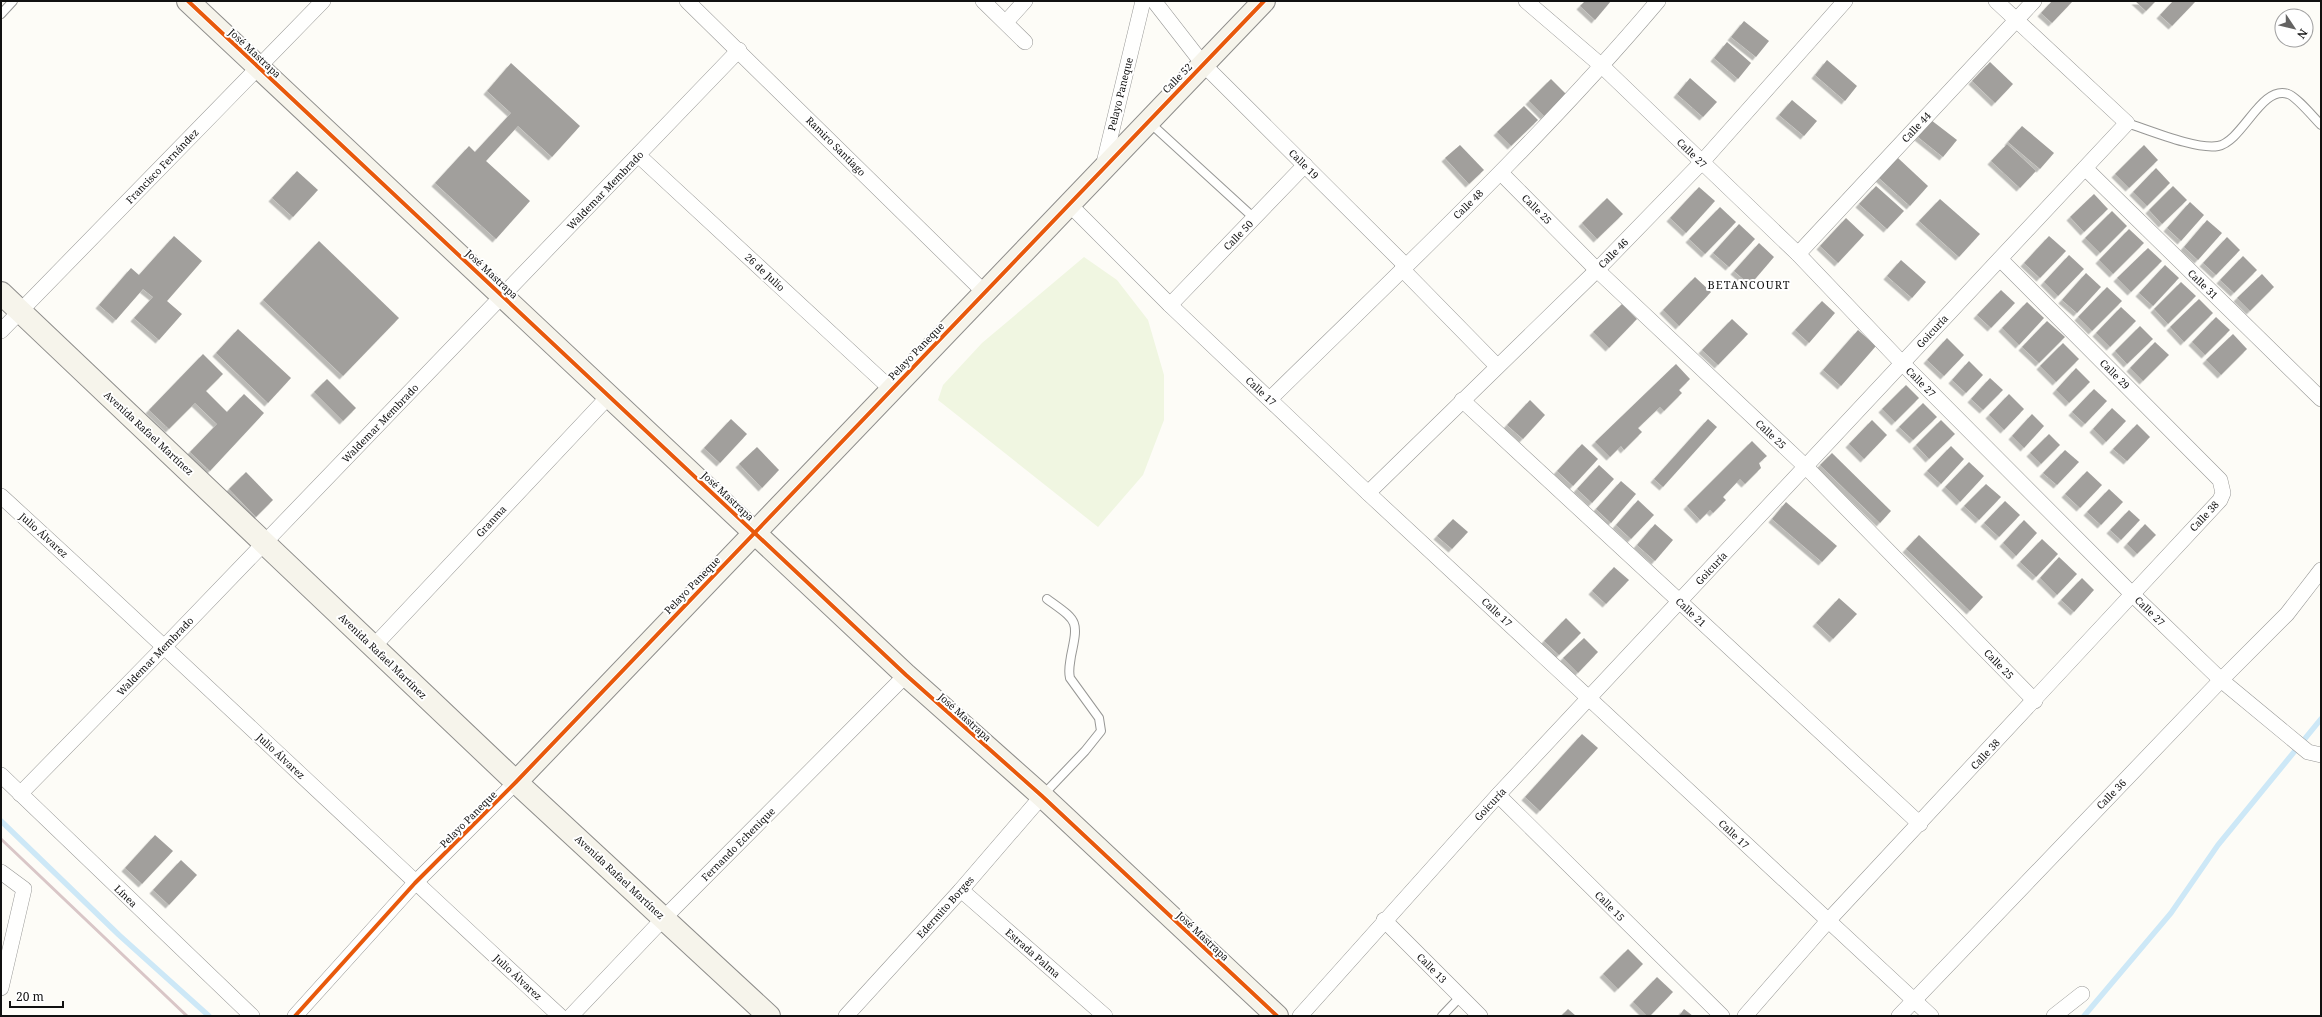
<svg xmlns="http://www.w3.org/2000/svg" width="2322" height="1017" viewBox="0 0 2322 1017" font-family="'Noto Serif',serif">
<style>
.pitch{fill:#f0f6e1}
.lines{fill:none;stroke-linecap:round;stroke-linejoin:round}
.stream{stroke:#cde8f7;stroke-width:5.5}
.building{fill:#a19f9c;filter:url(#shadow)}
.lane-casing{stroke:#979795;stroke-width:10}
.street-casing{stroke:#979795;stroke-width:16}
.secondary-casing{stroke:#8e8d8b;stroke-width:24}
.lane{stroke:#fffffe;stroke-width:8}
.street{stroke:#fffffe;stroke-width:15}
.secondary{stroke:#f6f4eb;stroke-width:22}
.rail{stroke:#d9c6c7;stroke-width:3}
.cycleway-casing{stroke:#fff;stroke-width:6}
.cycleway{stroke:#e8590c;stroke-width:4}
.labels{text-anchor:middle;stroke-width:4;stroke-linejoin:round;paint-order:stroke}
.street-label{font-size:10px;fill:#111;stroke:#fff}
.neighbourhood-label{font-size:11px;letter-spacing:1px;fill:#111;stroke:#fff}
</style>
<defs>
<filter id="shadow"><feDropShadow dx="-3.5" dy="3.5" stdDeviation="0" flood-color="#0004"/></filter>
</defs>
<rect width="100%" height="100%" fill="#fdfcf7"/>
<!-- pitch -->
<polygon class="pitch" points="1084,257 1117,280 1148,320 1164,375 1164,420 1143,475 1098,527 938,400 943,385 982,343"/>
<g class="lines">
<!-- stream -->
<g class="stream">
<polyline points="1,821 119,935 209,1016"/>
<polyline points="2084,1016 2171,913 2218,845 2321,719"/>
</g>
</g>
<!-- building -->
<g class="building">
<polygon points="1585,1 1611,1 1595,20 1580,6"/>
<polygon points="2052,1 2072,2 2052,23 2041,13"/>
<polygon points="2135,1 2156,1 2146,11"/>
<polygon points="2173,1 2196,1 2172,26 2160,15"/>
<polygon points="1744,21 1769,41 1756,57 1731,37"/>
<polygon points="1727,42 1751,63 1738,79 1714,58"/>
<polygon points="1827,60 1857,86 1845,101 1815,75"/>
<polygon points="1990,62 2013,84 1995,103 1972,81"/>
<polygon points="511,63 580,126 552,157 518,126 486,161 530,201 496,239 435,183 469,146 475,152 511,113 487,91"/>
<polygon points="1690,78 1717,102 1703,117 1677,94"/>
<polygon points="1551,79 1566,94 1544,116 1529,101"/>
<polygon points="1792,100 1817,121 1804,136 1779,115"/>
<polygon points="1524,106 1538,120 1511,146 1497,132"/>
<polygon points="1931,120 1957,140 1943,157 1918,137"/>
<polygon points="2022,126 2054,153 2040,169 2008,142"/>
<polygon points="2007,144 2036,171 2020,188 1991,161"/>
<polygon points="1460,145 1484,170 1469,184 1445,158"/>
<polygon points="2144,145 2158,160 2129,188 2115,174"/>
<polygon points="1898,158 1928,186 1910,206 1879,178"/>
<polygon points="2156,168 2170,183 2147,206 2133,192"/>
<polygon points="297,171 318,190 293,217 272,198"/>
<polygon points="1876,186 1904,211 1887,229 1859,204"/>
<polygon points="2173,186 2187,200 2162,224 2149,210"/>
<polygon points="1699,187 1715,201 1686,233 1670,218"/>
<polygon points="2094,194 2108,209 2084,232 2070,217"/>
<polygon points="1607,198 1623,214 1597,239 1582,223"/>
<polygon points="1940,199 1980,234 1959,257 1919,221"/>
<polygon points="2190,202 2204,215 2181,241 2167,228"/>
<polygon points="1720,207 1736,222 1705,254 1689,239"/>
<polygon points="2112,211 2127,226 2100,253 2085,238"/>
<polygon points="1846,218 1864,235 1838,263 1820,246"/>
<polygon points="2207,220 2222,233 2198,260 2184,247"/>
<polygon points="1739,224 1755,239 1729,267 1713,253"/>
<polygon points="2129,229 2144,243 2113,274 2099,260"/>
<polygon points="174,236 202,261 167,301 182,314 159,340 134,318 153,297 143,289 116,320 99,305 131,268 139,275"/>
<polygon points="2049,236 2066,251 2040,278 2024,263"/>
<polygon points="2227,237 2240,250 2216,275 2203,263"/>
<polygon points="319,241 399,318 343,376 263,300"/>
<polygon points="1759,243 1774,257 1750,285 1734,271"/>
<polygon points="2148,248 2162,261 2131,292 2117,278"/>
<polygon points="2069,255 2084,269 2058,296 2044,282"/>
<polygon points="2243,256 2257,270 2234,293 2220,280"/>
<polygon points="1901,260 1926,282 1912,298 1887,276"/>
<polygon points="2165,265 2179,278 2153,306 2139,293"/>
<polygon points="2086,273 2101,287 2077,313 2062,300"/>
<polygon points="2262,274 2274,287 2250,311 2237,298"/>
<polygon points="1695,277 1711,292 1679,326 1663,310"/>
<polygon points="2181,282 2196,296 2168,324 2154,309"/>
<polygon points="2107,287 2122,301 2092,331 2078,317"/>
<polygon points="2001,290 2015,303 1991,328 1977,315"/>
<polygon points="2199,299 2213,313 2184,342 2170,327"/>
<polygon points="1822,301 1835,313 1809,343 1795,330"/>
<polygon points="2027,302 2044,318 2019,345 2002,328"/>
<polygon points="1622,304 1637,319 1609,348 1593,332"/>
<polygon points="2121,307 2136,321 2110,347 2096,333"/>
<polygon points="2216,317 2230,330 2205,355 2192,342"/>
<polygon points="1732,319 1748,334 1718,365 1702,350"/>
<polygon points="2047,321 2065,337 2039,363 2022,347"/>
<polygon points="2140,326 2153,339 2127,364 2115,351"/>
<polygon points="238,329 291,378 268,403 216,353"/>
<polygon points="1858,330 1876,346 1841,386 1823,370"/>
<polygon points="2233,334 2247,349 2221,375 2206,360"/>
<polygon points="1947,338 1964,355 1944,376 1927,360"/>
<polygon points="2155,342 2169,355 2143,381 2130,368"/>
<polygon points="2063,343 2079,359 2056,382 2040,366"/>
<polygon points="203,354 223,374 206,391 227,412 244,394 264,413 210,471 190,452 217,424 195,403 169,429 149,410"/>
<polygon points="1969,361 1983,375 1966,393 1952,380"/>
<polygon points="1676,364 1690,379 1679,390 1682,393 1664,411 1660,407 1638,428 1642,432 1624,450 1621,446 1610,457 1595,442"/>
<polygon points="2076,368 2090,382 2069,403 2056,390"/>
<polygon points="1990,378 2003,390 1983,410 1971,399"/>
<polygon points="327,379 356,408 343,421 314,392"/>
<polygon points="1906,385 1919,398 1895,422 1882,409"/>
<polygon points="2094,389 2107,401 2085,424 2072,412"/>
<polygon points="2009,394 2024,409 2004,430 1989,415"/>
<polygon points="1530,400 1545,415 1523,439 1507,425"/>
<polygon points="1923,403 1937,417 1913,440 1899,427"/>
<polygon points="2112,408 2126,421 2106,442 2093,429"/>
<polygon points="2032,414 2044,426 2024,448 2012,436"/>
<polygon points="731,419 747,434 720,463 704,448"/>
<polygon points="1708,419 1717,427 1663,487 1654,479"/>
<polygon points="1872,420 1887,435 1864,459 1849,444"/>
<polygon points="1941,420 1955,434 1929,459 1916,445"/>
<polygon points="2137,424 2150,437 2127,461 2113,449"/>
<polygon points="2049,434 2060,445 2041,464 2030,453"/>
<polygon points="1752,441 1767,456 1759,463 1761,468 1745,484 1740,479 1723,497 1726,500 1713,513 1710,510 1700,520 1687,506"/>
<polygon points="1582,444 1598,459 1573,486 1557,471"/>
<polygon points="1951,446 1964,459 1941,484 1927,471"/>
<polygon points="757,447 779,470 762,488 739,464"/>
<polygon points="2065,450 2079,462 2057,485 2043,473"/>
<polygon points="1832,453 1891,511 1880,523 1820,465"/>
<polygon points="1969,462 1984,476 1960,502 1945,487"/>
<polygon points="1599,465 1614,479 1592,503 1577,489"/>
<polygon points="2087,471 2102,485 2080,508 2065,494"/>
<polygon points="246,472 273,500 256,517 229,489"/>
<polygon points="1621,481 1636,494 1611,523 1596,509"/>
<polygon points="1986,484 2001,497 1979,520 1964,506"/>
<polygon points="2109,489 2123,502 2101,525 2087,512"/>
<polygon points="1638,500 1654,515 1631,539 1616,525"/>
<polygon points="2005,501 2020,515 1999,537 1984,523"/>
<polygon points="1786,502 1837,546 1822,562 1772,519"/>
<polygon points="2129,510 2140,520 2121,540 2110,530"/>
<polygon points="1453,519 1468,532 1452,549 1437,536"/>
<polygon points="2024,520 2037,533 2016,556 2003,543"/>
<polygon points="1655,524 1673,540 1655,561 1637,545"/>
<polygon points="2145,524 2156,535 2137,554 2127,544"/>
<polygon points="1919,535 1983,597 1970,611 1906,549"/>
<polygon points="2042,539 2058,554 2036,577 2020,562"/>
<polygon points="2059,557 2077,574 2057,595 2040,578"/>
<polygon points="1614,567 1629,580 1606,604 1592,591"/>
<polygon points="2082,578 2094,590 2074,612 2061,600"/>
<polygon points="1839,598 1857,614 1833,639 1816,623"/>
<polygon points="1566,618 1581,633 1559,655 1544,641"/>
<polygon points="1584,638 1598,652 1578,673 1563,658"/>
<polygon points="1582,734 1598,748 1540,811 1525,797"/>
<polygon points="155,835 173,851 142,884 125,868"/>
<polygon points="181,860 197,875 169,905 153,890"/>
<polygon points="1628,949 1643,964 1618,989 1603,974"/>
<polygon points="1657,977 1673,992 1650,1016 1647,1016 1633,1002"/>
<polygon points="1568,1009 1576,1016 1561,1016"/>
<polygon points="1684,1009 1693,1016 1679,1016"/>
</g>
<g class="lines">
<defs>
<g id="lane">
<polyline points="1,14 13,1"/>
<polyline points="1149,122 1254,218"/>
<path d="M2127,123C2149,130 2197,150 2218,146C2243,141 2261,85 2288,94C2296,96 2314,118 2321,125"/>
<path d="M1043,795L1085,751L1101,731L1099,718L1070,678C1068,670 1070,664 1071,656C1079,619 1077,621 1047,599"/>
<polyline points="1442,1016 1461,996"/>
</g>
<g id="street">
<polyline points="687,1 984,292"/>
<polyline points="983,1 1025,42"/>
<polyline points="1154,1 1203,64 1405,265"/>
<polyline points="1526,1 1603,67 1798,254 1902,363 2132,594 2221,680 2308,752 2321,755"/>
<polyline points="1006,22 1025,1"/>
<polyline points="638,155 891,389"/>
<polyline points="1103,167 1143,1"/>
<polyline points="2085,168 2321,399"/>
<polyline points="1501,173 1597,270 1806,467 2035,701"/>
<polyline points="1068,203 1170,305 1368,493 1931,1016"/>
<polyline points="1798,254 2034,1"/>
<polyline points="1402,269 1497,366"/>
<polyline points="1170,305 1305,165"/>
<polyline points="1,331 323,1"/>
<path d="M1270,399C1402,269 1538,143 1658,1"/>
<polyline points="1462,400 1920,824"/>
<polyline points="1368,493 1597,270 1702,162 1845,1"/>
<path d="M1,496C189,668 373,844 560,1016"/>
<polyline points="373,647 609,396"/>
<polyline points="1,775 252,1016"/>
<polyline points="20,794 165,646 739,50"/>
<polyline points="1498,795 1722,1016"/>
<polyline points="1,872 24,889 1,988"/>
<polyline points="961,890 1105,1016"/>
<polyline points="1384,920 1480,1016"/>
<polyline points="295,1016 415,883 516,782"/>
<polyline points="571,1016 664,918 906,675"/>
<polyline points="846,1016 961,890 1042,796"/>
<polyline points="1300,1016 1498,795 2127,123 1996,1"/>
<polyline points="1745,1016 1827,922 2220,500 2223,493 2220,480 2000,259"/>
<polyline points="1899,1016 2221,680 2287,614 2321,570"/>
<polyline points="2054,1016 2082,994"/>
</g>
<g id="secondary">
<polyline points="188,1 906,675 1042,796 1277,1016"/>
<polyline points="1,293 516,782 769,1016"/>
<polyline points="516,782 1264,1"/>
</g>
</defs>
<!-- lane casing -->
<use href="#lane" class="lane-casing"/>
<!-- street casing -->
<use href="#street" class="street-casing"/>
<!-- secondary casing -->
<use href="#secondary" class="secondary-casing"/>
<!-- lane -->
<use href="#lane" class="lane"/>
<!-- street -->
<use href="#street" class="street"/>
<!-- secondary -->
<use href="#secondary" class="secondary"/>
<!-- rail -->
<polyline class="rail" points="1,839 187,1016"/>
<defs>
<g id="cycleway">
<polyline points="188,1 906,675 1042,796 1277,1016"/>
<polyline points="295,1016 415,883 516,782 1264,1"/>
</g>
</defs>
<!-- cycleway casing -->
<use href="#cycleway" class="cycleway-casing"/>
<!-- cycleway -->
<use href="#cycleway" class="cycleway"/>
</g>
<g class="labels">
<!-- street labels -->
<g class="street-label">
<text transform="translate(255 53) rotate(43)" y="4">José Mastrapa</text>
<text transform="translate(1177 78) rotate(-46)" y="4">Calle 52</text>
<text transform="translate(1120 94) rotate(-76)" y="4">Pelayo Paneque</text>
<text transform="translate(1916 127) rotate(-47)" y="4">Calle 44</text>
<text transform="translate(836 146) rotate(45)" y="4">Ramiro Santiago</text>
<text transform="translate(1692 153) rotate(44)" y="4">Calle 27</text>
<text transform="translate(1304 164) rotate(45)" y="4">Calle 19</text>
<text transform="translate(162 166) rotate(-46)" y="4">Francisco Fernández</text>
<text transform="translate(605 190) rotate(-46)" y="4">Waldemar Membrado</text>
<text transform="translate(1468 204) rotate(-44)" y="4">Calle 48</text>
<text transform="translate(1537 209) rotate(45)" y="4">Calle 25</text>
<text transform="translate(1238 235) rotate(-46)" y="4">Calle 50</text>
<text transform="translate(1613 253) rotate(-45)" y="4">Calle 46</text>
<text transform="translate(765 272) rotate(43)" y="4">26 de Julio</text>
<text transform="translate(492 274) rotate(43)" y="4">José Mastrapa</text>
<text transform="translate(2203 284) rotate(44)" y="4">Calle 31</text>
<text transform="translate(1932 331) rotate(-47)" y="4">Goicuría</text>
<text transform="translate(916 351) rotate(-46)" y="4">Pelayo Paneque</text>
<text transform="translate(2115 374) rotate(45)" y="4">Calle 29</text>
<text transform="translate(1921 382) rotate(45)" y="4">Calle 27</text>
<text transform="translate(1261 391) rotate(43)" y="4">Calle 17</text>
<text transform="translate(380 423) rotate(-46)" y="4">Waldemar Membrado</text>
<text transform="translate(149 433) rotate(43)" y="4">Avenida Rafael Martínez</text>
<text transform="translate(1771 434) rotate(43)" y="4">Calle 25</text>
<text transform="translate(728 496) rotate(43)" y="4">José Mastrapa</text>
<text transform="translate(2204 516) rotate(-47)" y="4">Calle 38</text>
<text transform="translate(491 521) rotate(-47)" y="4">Granma</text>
<text transform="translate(44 535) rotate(42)" y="4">Julio Álvarez</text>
<text transform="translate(1711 568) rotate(-47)" y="4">Goicuría</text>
<text transform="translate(692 585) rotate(-46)" y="4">Pelayo Paneque</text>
<text transform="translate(2150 611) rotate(44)" y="4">Calle 27</text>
<text transform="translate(1497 612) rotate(43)" y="4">Calle 17</text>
<text transform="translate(1691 612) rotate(43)" y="4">Calle 21</text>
<text transform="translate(155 656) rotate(-46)" y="4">Waldemar Membrado</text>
<text transform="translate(383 656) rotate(44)" y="4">Avenida Rafael Martínez</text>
<text transform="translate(1999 664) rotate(46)" y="4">Calle 25</text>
<text transform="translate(965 717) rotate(42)" y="4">José Mastrapa</text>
<text transform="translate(1985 754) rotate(-47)" y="4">Calle 38</text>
<text transform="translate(281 756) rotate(43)" y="4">Julio Álvarez</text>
<text transform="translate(2111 794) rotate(-46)" y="4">Calle 36</text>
<text transform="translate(1490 804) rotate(-47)" y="4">Goicuría</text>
<text transform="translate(468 819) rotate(-45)" y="4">Pelayo Paneque</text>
<text transform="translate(1734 834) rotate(43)" y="4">Calle 17</text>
<text transform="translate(738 844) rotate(-45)" y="4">Fernando Echenique</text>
<text transform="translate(620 877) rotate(43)" y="4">Avenida Rafael Martínez</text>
<text transform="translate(126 896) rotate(44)" y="4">Línea</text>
<text transform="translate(1610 906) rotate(45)" y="4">Calle 15</text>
<text transform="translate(945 907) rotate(-48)" y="4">Edermito Borges</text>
<text transform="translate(1203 936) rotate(43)" y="4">José Mastrapa</text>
<text transform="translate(1033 953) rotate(41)" y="4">Estrada Palma</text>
<text transform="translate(1432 968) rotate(45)" y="4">Calle 13</text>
<text transform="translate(518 977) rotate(43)" y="4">Julio Álvarez</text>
</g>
<!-- neighbourhood labels -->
<g class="neighbourhood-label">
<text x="1749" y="289">BETANCOURT</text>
</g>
</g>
<!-- border -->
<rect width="2322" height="1017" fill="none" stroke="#111111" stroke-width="4"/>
<!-- north arrow -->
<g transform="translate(2294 28) rotate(125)"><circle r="19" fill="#ffffff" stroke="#a0a0a0"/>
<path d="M0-3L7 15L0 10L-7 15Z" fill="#646362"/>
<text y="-6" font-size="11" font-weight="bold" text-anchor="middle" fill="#111111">N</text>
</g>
<!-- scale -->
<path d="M10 1001v6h53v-6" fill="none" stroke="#111111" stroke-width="2"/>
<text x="16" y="1001" font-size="12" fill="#111111" stroke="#ffffff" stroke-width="3" paint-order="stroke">20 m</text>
</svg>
